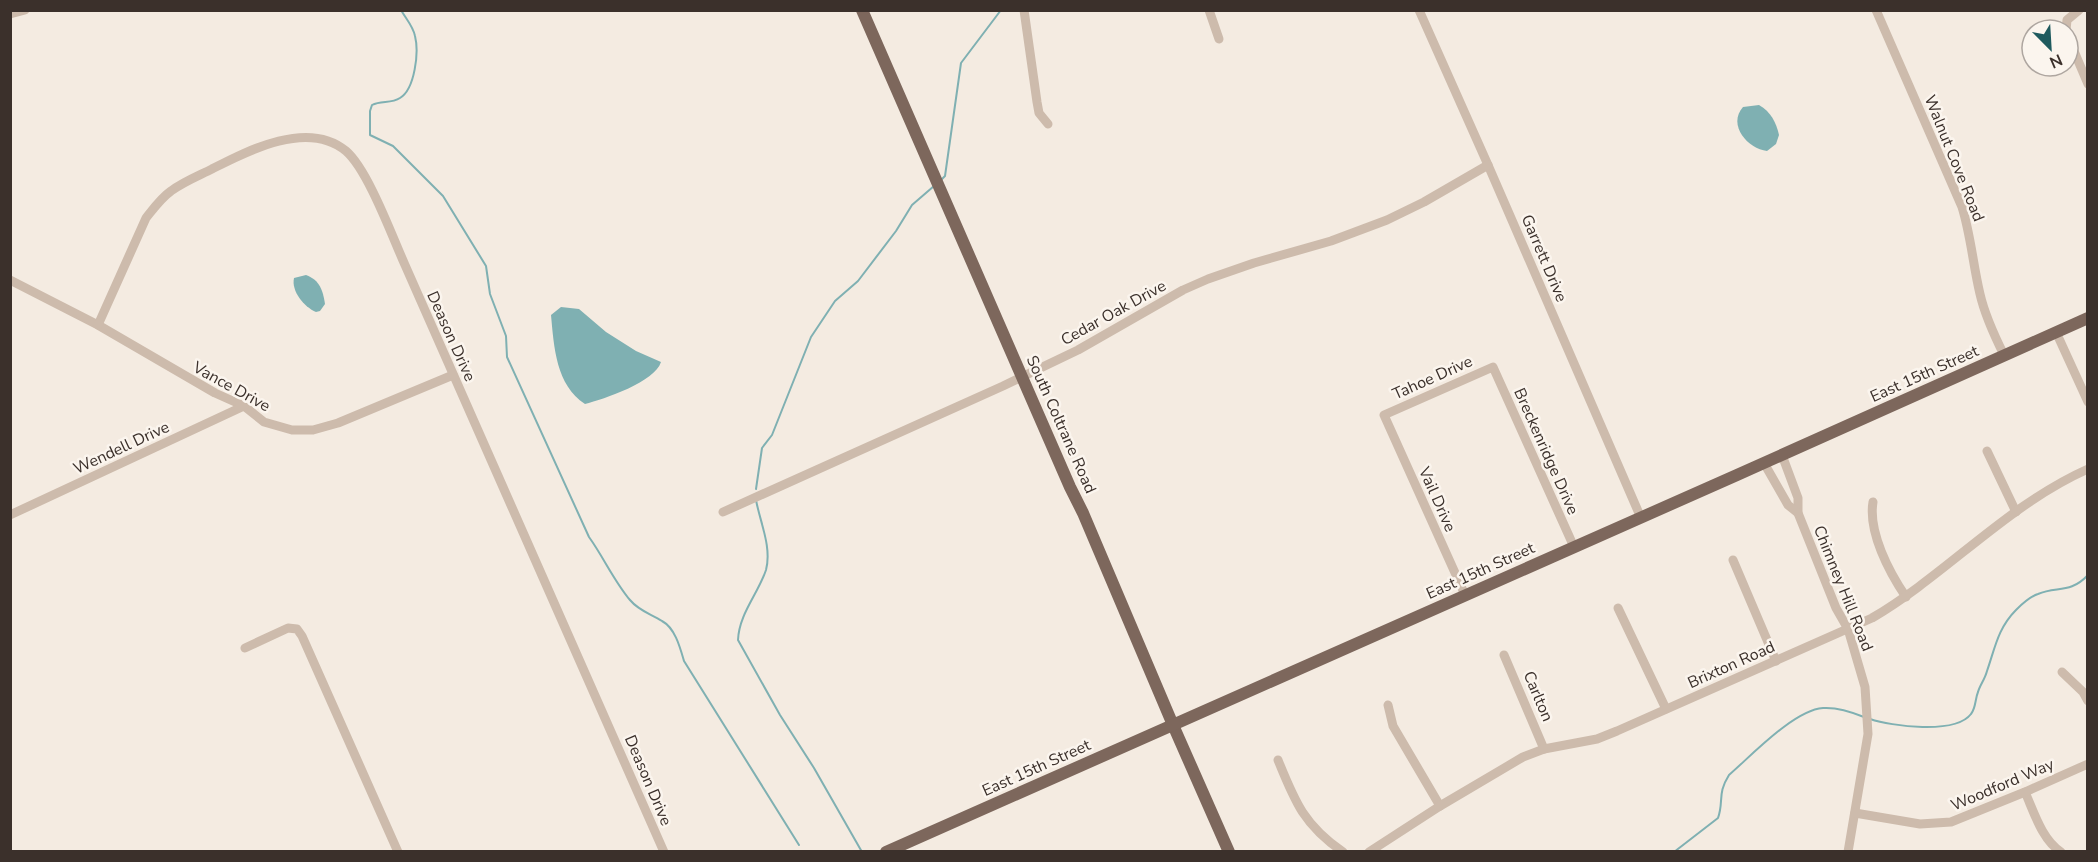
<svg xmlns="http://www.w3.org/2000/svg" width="2098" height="862" viewBox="0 0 2098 862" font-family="'Nunito Sans',sans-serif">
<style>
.water{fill:#7fb0b2}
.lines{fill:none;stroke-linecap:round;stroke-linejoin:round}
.stream{stroke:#7fb0b2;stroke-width:2}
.minor{stroke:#cdbbac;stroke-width:9}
.major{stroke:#7d675c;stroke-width:12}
.labels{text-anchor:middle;stroke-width:5;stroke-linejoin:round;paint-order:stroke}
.street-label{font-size:16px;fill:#3b302b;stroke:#fbf5ee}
</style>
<rect width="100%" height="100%" fill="#f4ebe1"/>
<!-- water -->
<g class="water">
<path d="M1759,105C1771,112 1776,122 1779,135L1776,144L1767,151C1748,149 1727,125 1743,107Z"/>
<path d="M306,275C320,280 323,291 325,304L320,311L316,312C304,307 291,291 294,278Z"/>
<path d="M561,307L579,309L606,332L636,351L661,362C655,382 604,399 585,404C556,385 554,347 551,315Z"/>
</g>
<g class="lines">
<!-- stream -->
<g class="stream">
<path d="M401,10C406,19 413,26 415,36C419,52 415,89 400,98C391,104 381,100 372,105L370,111V135L393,146L443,196L486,266L490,294L506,336L507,357L589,537C604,558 614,581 630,600C639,611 651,614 662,621C675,628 680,647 684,661L799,845"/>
<polyline points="941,180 945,176 961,63 1001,10"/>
<polyline points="756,489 762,448 772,435 811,337 835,301 858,281 896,231 912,205 934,186"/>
<path d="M756,500C760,522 772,547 766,570C758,594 739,614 738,640L780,715L814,768L862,852"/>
<path d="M1870,719C1891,726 1955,735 1971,714C1976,708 1975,699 1978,692C1980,685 1985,679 1987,671C1995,648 1998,628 2016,610C2022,604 2029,597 2038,594C2057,586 2070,594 2088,575"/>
<path d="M1674,852L1718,818C1724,801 1717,794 1729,775C1751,756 1794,710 1823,708C1837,707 1852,712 1864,717"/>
</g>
<!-- minor -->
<g class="minor">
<polyline points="1024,10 1037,102 1039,113 1048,124"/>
<polyline points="1209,10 1219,39"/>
<polyline points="1419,10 1488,165 1641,518"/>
<path d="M1876,10L1962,207C1971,236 1973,265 1980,294C1985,316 1994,335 2004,355"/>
<polyline points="10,14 25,10"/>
<polyline points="2066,30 2067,20 2079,10"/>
<polyline points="2068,37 2088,84"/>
<polyline points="10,280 98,325 215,393 244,406 264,422 292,430 313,430 338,423 453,375"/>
<path d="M98,325L146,218C154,208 161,198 171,191C183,182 198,176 212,169C247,151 308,119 346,151C368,170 392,236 405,265L664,852"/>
<polyline points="2056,332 2088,402"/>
<polyline points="1987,451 2016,512"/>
<polyline points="1782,455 1798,498 1798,513 1836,608 1848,629 1865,687 1868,734 1848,852"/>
<polyline points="1764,463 1788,505 1798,513"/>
<path d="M1873,502C1868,532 1889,572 1906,597"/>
<polyline points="723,512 1003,386 1078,350 1183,290 1208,279 1254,263 1331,241 1387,220 1424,202 1488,165"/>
<polyline points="10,515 244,406"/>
<polyline points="1733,560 1776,661"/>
<polyline points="1465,595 1384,415 1493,367 1574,547"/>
<polyline points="1618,608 1666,709"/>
<polyline points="245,648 288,628 297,629 302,636 398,852"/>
<polyline points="1504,655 1544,749"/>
<polyline points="2062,672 2083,692 2088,701"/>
<polyline points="1388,705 1393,726 1440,806"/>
<path d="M1278,760C1295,802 1304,825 1343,852"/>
<path d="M2025,792C2034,812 2042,840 2061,852"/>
<polyline points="1855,813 1920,824 1951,822 2025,792 2088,764"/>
<path d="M1369,852L1440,806L1523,757L1544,749L1597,739L1617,731L1872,618C1947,574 2007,505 2088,469"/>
</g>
<!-- major -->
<g class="major">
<polyline points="862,10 1070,487 1083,513 1173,725 1229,852"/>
<polyline points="886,852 1737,475 2088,318"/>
</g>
</g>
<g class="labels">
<!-- street labels -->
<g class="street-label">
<text transform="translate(1955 158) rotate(68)" y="6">Walnut Cove Road</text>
<text transform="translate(1545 258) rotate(67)" y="6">Garrett Drive</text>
<text transform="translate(1113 312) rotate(-29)" y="6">Cedar Oak Drive</text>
<text transform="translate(452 336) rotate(66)" y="6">Deason Drive</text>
<text transform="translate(1924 373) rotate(-24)" y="6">East 15th Street</text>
<text transform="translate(1432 377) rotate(-24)" y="6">Tahoe Drive</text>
<text transform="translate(232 386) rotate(29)" y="6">Vance Drive</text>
<text transform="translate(1062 424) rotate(66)" y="6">South Coltrane Road</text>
<text transform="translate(121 447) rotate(-25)" y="6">Wendell Drive</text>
<text transform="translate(1547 451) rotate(66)" y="6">Breckenridge Drive</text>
<text transform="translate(1438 499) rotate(66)" y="6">Vail Drive</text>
<text transform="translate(1480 570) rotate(-24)" y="6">East 15th Street</text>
<text transform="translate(1844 588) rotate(68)" y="6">Chimney Hill Road</text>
<text transform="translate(1731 664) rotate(-24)" y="6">Brixton Road</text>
<text transform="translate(1539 696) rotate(67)" y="6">Carlton</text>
<text transform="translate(1036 767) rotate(-24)" y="6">East 15th Street</text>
<text transform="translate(649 780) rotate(67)" y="6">Deason Drive</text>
<text transform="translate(2002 784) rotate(-23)" y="6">Woodford Way</text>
</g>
</g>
<!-- border -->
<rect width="2098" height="862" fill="none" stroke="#3b302b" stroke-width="24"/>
<!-- north arrow -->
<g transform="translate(2050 48) rotate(156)"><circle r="28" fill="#fbf5ee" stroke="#aea6a0" stroke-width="1.5"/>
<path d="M0-4.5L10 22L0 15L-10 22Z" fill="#1f5a5e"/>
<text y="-9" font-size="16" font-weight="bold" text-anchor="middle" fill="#3b302b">N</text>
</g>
</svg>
